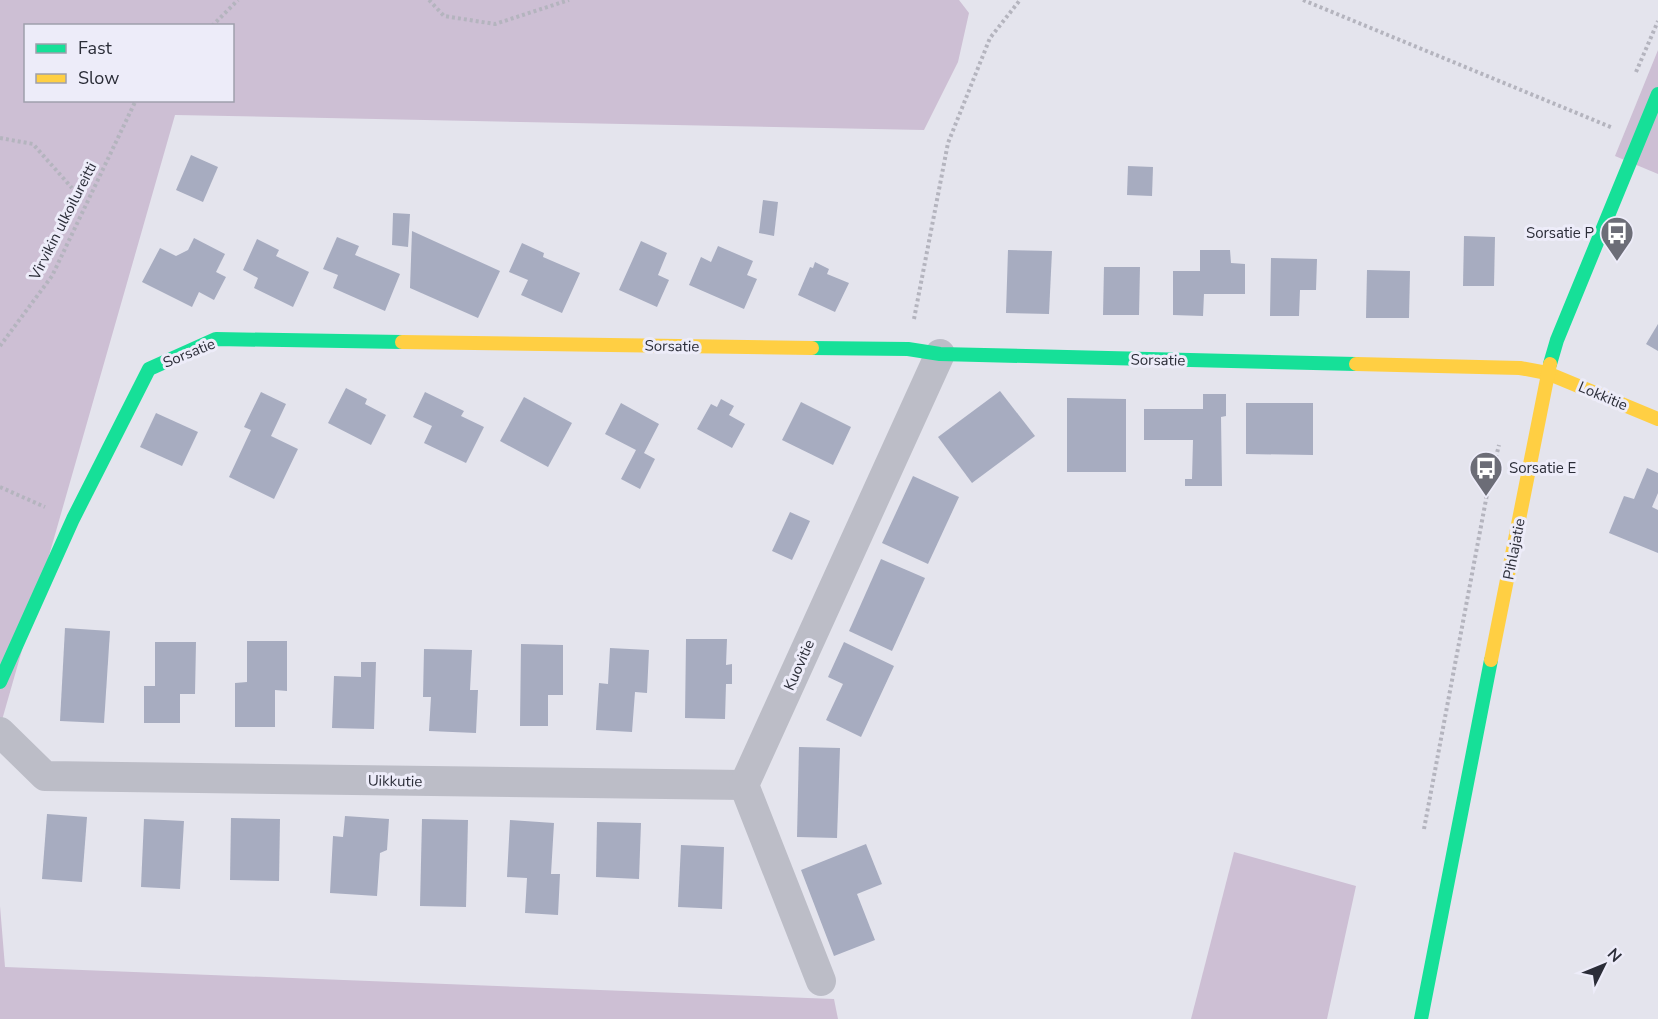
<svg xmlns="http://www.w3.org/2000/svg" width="1658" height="1019" viewBox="0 0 1658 1019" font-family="'Nunito Sans',sans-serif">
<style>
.green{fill:#cdbfd4;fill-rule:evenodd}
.building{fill:#a7acc0}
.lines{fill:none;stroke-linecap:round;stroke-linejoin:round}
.path{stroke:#b4b4be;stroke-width:4;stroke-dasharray:3 3;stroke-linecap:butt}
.street{stroke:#bcbdc7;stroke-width:30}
.fast{stroke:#16e098;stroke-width:14}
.slow{stroke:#ffcf43;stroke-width:14}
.labels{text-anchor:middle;stroke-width:6;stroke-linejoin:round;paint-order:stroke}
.street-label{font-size:15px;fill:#2b2d38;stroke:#edecf9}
.poi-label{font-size:15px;fill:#2b2d38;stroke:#edecf9;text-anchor:end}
</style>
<rect width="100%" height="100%" fill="#e4e4ed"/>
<!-- green -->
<g class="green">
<path d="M0,0H959L969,13L958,62L924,130L175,115L0,727ZM26,26H232V100H26Z"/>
<polygon points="1658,50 1658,174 1615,156"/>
<polygon points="1234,852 1356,886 1327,1019 1191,1019"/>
<polygon points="0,906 5,967 834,999 838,1019 0,1019"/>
</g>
<!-- building -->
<g class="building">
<polygon points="191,155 218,167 203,202 176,190"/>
<polygon points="1128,166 1153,167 1152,196 1127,195"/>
<polygon points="763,200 778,202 774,236 759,233"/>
<polygon points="393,213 410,214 408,247 392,245"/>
<polygon points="412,231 500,271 478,318 410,288"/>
<polygon points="1464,236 1495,237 1494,286 1463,286"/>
<polygon points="337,237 359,246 355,255 400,274 385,311 333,288 338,275 323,269"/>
<polygon points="194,238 225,254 216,272 226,277 214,300 199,292 192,307 142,282 160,248 176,256 188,250"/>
<polygon points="257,239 279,250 276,256 309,272 293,307 254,288 258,278 243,270"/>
<polygon points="641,241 667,253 658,275 669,280 657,307 619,290"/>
<polygon points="522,243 544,253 543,257 580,273 562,313 521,295 528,280 509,272"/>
<polygon points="718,246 753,261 747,275 757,279 744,309 689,285 701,257 711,262"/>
<polygon points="1008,250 1052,251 1049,314 1006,313"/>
<polygon points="1200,250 1230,250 1231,263 1245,264 1245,294 1204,294 1203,316 1173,315 1173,271 1200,271"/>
<polygon points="1271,258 1317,259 1316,290 1300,290 1299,316 1270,316"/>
<polygon points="815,262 829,269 827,274 849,283 835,312 798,295 810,267 813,268"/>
<polygon points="1104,267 1140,267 1139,315 1103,315"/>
<polygon points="1367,270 1410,271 1409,318 1366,318"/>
<polygon points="1658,324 1658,351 1646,344"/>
<polygon points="346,388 367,399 365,404 386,415 371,445 328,423"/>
<polygon points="1000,391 1035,436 972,483 938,437"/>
<polygon points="261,392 286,404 271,436 298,449 274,499 229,477 251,430 244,427"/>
<polygon points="425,392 464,411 461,416 484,427 466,463 424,443 432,426 413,417"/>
<polygon points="1203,394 1226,394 1226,416 1221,417 1222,486 1185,486 1185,479 1192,479 1193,440 1144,440 1144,409 1203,409"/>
<polygon points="524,397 572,423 548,467 500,441"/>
<polygon points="1067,398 1126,399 1126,472 1067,472"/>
<polygon points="721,399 734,406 729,415 745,424 732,448 697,429 711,404 717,407"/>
<polygon points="801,402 851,427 833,465 782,440"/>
<polygon points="621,403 659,424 644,453 655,459 640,489 621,479 636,450 605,434"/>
<polygon points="1246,403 1313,403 1313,455 1246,454"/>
<polygon points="156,413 198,432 182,466 140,447"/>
<polygon points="1647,468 1658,473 1658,493 1652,507 1658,510 1658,553 1609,533 1624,496 1634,499"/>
<polygon points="913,476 959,497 928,564 882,543"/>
<polygon points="790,512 810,521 792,560 772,551"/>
<polygon points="881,559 925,578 892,651 849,631"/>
<polygon points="65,628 110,631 104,723 60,721"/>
<polygon points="686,639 727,639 726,665 732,664 732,684 726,684 725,719 685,718"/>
<polygon points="247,641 287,641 287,691 275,690 275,727 235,727 235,683 247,682"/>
<polygon points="155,642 196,642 195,694 180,694 180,723 144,723 144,686 155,686"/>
<polygon points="844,642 894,666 861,737 826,720 843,684 828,677"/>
<polygon points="521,644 563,645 563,695 548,695 548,726 520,726"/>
<polygon points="610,648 649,650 647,693 635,692 632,732 596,730 599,683 608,684"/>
<polygon points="424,649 472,650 470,690 478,690 476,733 429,731 431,697 423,697"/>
<polygon points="361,662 376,662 374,729 332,728 334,676 361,677"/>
<polygon points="799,747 840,748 837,838 797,837"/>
<polygon points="47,814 87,817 82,882 42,879"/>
<polygon points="345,816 389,819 387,850 380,853 377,896 330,893 333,836 343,837"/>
<polygon points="231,818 280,819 279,881 230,880"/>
<polygon points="144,819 184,821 180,889 141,887"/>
<polygon points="422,819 468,820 466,907 420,906"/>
<polygon points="510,820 554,823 551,874 560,874 558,915 525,913 527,878 507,877"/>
<polygon points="597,822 641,823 639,879 596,877"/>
<polygon points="866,844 882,884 857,894 875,940 834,956 801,870"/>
<polygon points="681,845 724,847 722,909 678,907"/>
</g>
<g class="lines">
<!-- path -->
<g class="path">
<polyline points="429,0 444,16 495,24 569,0"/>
<polyline points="1303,0 1613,128"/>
<polyline points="212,26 238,0"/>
<polyline points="1636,72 1658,21"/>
<polyline points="0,138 33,144 72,188"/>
<polyline points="914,319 948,143 990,38 1020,0"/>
<polyline points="0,346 52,276 136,100"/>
<polyline points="0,487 45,507"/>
<polyline points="1424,829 1488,489 1499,445"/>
</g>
<!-- street -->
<g class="street">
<polyline points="0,732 45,776 744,785"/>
<polyline points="821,981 744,785 940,354"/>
</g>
<!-- fast -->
<g class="fast">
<polyline points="812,348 908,349 940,354 1356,364"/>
<polyline points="1550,364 1557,340 1658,94"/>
<polyline points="0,682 73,519 149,369 216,339 402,342"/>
<polyline points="1421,1019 1491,660"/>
</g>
<!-- slow -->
<g class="slow">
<polyline points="402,342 812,348"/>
<polyline points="1356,364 1520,368 1547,373 1658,419"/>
<polyline points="1491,660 1550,364"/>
</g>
</g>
<!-- icons -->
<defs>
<symbol id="bus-pin" viewBox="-11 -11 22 30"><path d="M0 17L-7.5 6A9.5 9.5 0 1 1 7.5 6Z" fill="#6c6d77" stroke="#edecf9"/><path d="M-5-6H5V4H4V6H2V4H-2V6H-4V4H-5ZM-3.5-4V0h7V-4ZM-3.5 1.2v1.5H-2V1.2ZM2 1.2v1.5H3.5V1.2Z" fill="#fff"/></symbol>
</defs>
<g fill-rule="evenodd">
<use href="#bus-pin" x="1598" y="214" width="38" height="52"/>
<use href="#bus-pin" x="1467" y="449" width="38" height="52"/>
</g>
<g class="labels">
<!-- street labels -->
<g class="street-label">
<text transform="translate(63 221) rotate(-63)" y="5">Virvikin ulkoilureitti</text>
<text transform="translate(672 346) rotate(1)" y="5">Sorsatie</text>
<text transform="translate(189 353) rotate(-22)" y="5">Sorsatie</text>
<text transform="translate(1158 360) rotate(1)" y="5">Sorsatie</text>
<text transform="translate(1603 396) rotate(23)" y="5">Lokkitie</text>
<text transform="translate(1514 549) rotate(-79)" y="5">Pihlajatie</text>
<text transform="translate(799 665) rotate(-66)" y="5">Kuovitie</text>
<text transform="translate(395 781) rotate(1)" y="5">Uikkutie</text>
</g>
<!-- poi labels -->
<g class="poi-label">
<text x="1594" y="238">Sorsatie P</text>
<text x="1509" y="473" text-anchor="start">Sorsatie E</text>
</g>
</g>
<!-- legend -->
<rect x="24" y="24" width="210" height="78" fill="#edecf9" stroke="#9fa0ac" stroke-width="1.5"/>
<rect x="36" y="44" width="30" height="9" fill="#16e098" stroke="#9fa0ac" stroke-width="1.5"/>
<text x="78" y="54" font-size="18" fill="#2b2d38">Fast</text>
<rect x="36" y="74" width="30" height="9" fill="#ffcf43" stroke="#9fa0ac" stroke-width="1.5"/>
<text x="78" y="84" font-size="18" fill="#2b2d38">Slow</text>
<!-- north arrow -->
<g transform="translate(1604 965) rotate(47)" stroke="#edecf9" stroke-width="4.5" paint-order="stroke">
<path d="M0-4.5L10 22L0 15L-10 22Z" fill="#2b2d38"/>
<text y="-9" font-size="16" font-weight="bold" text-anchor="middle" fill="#2b2d38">N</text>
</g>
</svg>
